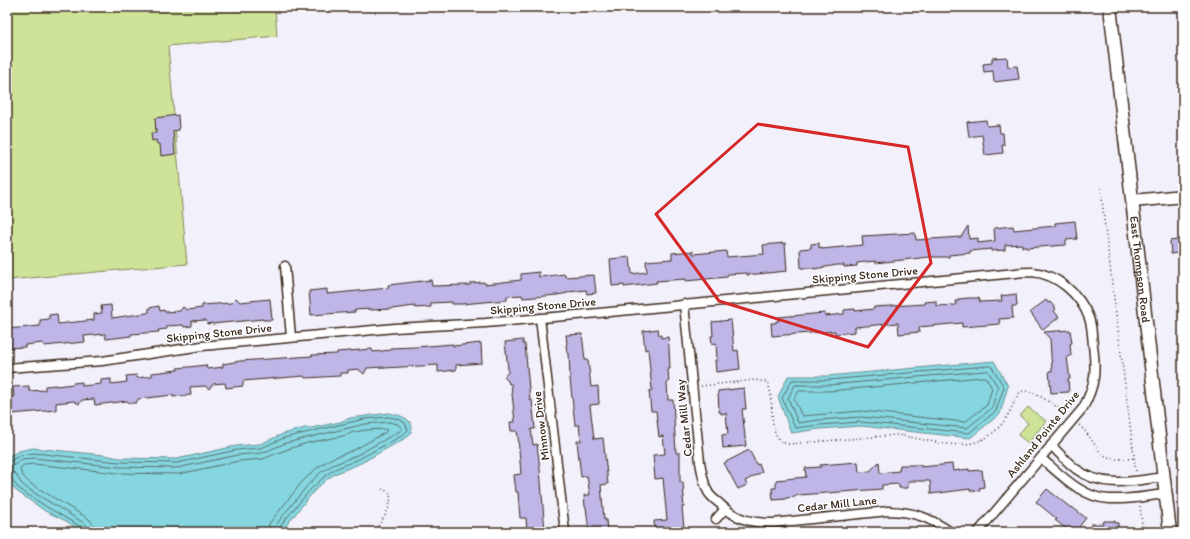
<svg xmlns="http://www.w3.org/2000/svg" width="1190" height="539" viewBox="0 0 1190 539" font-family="Itim,sans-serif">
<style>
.green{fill:#cee398;stroke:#84865b}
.water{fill:#85d6e0;stroke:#679192}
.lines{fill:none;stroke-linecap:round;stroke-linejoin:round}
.shore{stroke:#596f6c;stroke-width:1}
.building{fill:#bfb6e7;stroke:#3b2a1e}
.street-casing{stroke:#3b2a1e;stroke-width:11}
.secondary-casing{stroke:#3b2a1e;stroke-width:15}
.path{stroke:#3b2a1e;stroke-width:1.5;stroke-dasharray:1 3;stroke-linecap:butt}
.street{stroke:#fff;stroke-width:8}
.secondary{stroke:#fff;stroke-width:12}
.marked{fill:none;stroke:#d62828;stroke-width:3;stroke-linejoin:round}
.labels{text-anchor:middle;stroke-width:3;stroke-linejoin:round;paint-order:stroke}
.street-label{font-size:12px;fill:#3b2a1e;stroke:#fff}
</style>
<rect width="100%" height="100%" fill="#f2f0fa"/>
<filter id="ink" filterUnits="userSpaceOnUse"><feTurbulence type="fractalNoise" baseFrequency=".025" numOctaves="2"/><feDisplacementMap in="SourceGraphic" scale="8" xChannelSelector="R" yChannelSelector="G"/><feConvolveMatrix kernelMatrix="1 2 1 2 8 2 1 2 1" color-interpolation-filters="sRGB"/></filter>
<g filter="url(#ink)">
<!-- green -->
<g class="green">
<polygon points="7,7 275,7 277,36 168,46 187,264 7,280"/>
<polygon points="1028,407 1046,421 1028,443 1018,435 1028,423 1020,416"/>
</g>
<!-- water -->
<g class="water">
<polygon points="994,361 1008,386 1000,414 970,438 861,426 820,429 791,433 778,397 788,376 827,376"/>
<path d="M389,413C400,415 419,420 409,436L361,463L337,473L327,479L313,492L281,532H82L66,521L45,511L15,490L10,483L7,474V460L9,456L19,451L33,448L104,455L120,458L177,459L236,446L260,444L283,434L305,428H311L340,422L350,418Z"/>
</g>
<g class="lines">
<!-- shore -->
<g class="shore">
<polygon points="990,366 992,367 1004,387 996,411 969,433 861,422 819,425 795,428 782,398 792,380 828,380"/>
<polygon points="988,371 998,387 992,408 967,428 861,417 819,420 798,423 788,398 795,385 828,385"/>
<polygon points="984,377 986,378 992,388 987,405 965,422 862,411 802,416 794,399 799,391 829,391"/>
<polyline points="7,462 10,461 21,455 34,453 119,462 177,463 237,450 261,448 284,438 364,419 389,417 399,419 405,423 408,430 403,435 359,459 335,469 325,476 310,490 284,521 279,529 279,532"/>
<polyline points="7,467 13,466 22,459 34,458 119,467 177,468 238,455 262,453 286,443 365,424 389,422 398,424 402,429 400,431 357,455 333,465 321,472 307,486 281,518 275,527 274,532"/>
<polyline points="7,471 15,473 21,483 28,489 84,523 88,527 89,532"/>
<polyline points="7,476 11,477 17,487 25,493 47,507 81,527 84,532"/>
<path d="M95,532L94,525L89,519L31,484C26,480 20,474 20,468L24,465L34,464L118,473L179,474L239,461L263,459L288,449L307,443L343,436L354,432L366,430L387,429L386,432L354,450L330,459L317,468L302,482L276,515L269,524L268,532"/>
</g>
</g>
<!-- building -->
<g class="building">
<polygon points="1007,57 1008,67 1017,66 1019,79 994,82 993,71 984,72 983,64 992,63 992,58"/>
<polygon points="178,115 179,130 173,131 175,154 161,156 160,144 157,144 156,140 152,141 151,133 156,133 155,118"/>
<polygon points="986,120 987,126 999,125 1000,133 1003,133 1004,145 1002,145 1003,153 985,155 982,135 969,137 967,122"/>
<polygon points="1075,221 1077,239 1066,240 1066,245 1026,248 1026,247 1022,247 1022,244 1005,245 1005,250 991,251 991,249 970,251 970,253 949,255 949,257 929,257 875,263 875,261 857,263 857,266 844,267 844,265 837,265 814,269 814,268 801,268 800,249 811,248 811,244 819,243 819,248 822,247 822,249 863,245 862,236 915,233 916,240 961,237 968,226 969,239 978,238 978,243 995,241 994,228 1013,226 1014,230 1055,226 1055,223"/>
<polygon points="1183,239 1183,252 1171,254 1170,241"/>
<polygon points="785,243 787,271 747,275 747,273 728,274 727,277 686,281 686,279 656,281 657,283 624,287 624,285 612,286 610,259 630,257 632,274 647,272 646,261 672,259 672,253 693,251 693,254 726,251 727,257 764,254 763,245"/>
<polygon points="539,272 539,277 565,274 565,277 594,275 596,293 587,294 586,290 568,292 568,293 557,295 523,298 522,295 507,296 507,300 462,304 452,304 452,302 431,303 431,307 415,308 415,306 391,309 371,310 371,309 355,310 355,312 311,315 309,291 327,289 327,294 389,288 388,285 431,280 432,286 470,285 470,283 484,282 485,284 521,280 521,274"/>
<polygon points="1016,294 1017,306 1012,306 1013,318 999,319 1000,324 962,327 962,323 919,327 920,332 899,334 898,323 855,327 855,332 835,334 835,331 772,336 771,323 776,323 776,321 779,321 778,317 825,313 825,316 844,314 844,310 855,309 855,311 874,309 874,307 925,304 924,302 936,301 936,306 956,305 955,301 959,301 958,299 969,298 979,298 980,302 1002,301 1001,296"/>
<polygon points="236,298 240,302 270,299 272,320 263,320 263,319 212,324 212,323 207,324 206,320 192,321 192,326 184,327 183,325 167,326 167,329 158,330 159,332 131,334 131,336 115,338 106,339 105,334 84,336 85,342 44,346 43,343 25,345 25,347 7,348 7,329 40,326 40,320 49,319 49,315 57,314 58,324 94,320 94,314 102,313 101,306 111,305 112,318 147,313 149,312 149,308 159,306 160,311 164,310 165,312 180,311 183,307 187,310 202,308 202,305 231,303"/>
<polygon points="1046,300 1048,303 1050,302 1056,309 1054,311 1059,317 1043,330 1030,312"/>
<polygon points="731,320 734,351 738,350 740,369 716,372 715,360 717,360 716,343 712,344 711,336 713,336 712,322"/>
<polygon points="658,329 659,335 661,335 661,338 668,337 669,347 670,369 668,369 669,382 667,382 668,400 673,400 676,453 680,453 680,482 683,482 684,498 683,498 684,507 682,507 684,528 681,528 682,532 655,532 654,521 667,520 663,478 655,479 653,455 665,454 663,436 659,437 656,411 651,411 649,391 652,390 648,349 645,350 643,331"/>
<polygon points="1070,330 1072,343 1070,344 1071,356 1067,357 1070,379 1068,379 1069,392 1051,393 1049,371 1052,371 1050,339 1044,332"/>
<polygon points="582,334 585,360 588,360 591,387 598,386 599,404 590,405 594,439 603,438 608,484 601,485 604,520 606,519 607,532 589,532 586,507 585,507 584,495 590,495 587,476 581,477 577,441 581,441 579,425 575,425 570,379 569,353 567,353 566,345 567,344 566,335"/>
<polygon points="523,340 523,344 525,344 530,400 532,400 534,418 535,429 531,429 533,445 537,444 540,469 545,532 527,532 526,518 520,518 518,492 516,492 514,475 521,474 518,437 517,431 511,431 510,422 515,422 511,384 509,384 508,381 504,377 508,372 508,369 505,342"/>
<polygon points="481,343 482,363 456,365 456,370 438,372 438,365 384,368 383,367 367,368 364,374 358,369 348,370 348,373 340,373 340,376 305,378 304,376 243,381 243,386 226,388 225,383 213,384 209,389 205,386 190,387 191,395 173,397 173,395 138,399 136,403 130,403 127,401 95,405 94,399 82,400 79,404 74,401 56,403 56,410 12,414 10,397 14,397 13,387 29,386 29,391 45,390 45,386 56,385 56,386 73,384 73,383 82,382 82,386 101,384 101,380 111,379 111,384 127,382 126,376 136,375 137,378 152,376 152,373 178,370 177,368 189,367 206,365 207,369 223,367 223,364 240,361 312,356 312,355 337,354 337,352 372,349 373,352 391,350 390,348 416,347 453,344 453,346"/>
<polygon points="744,388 746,409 742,409 746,446 723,448 722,435 728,434 726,413 721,414 721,412 719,412 718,391"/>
<polygon points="749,450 757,465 759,464 762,472 745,481 747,485 738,489 724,463"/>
<polygon points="858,462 859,472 870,471 879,462 880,473 899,471 900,465 921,465 921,467 952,464 953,471 969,469 969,471 982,470 984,487 979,488 980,490 970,491 970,489 931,494 930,481 908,481 908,488 899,488 899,484 882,485 882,489 799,495 795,496 795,497 786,498 786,499 773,500 772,488 776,488 776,480 806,477 805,468 821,467 820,465"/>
<polygon points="1047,489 1071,508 1072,507 1086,518 1075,532 1062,532 1065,528 1055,520 1057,519 1036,502"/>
<polygon points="1104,521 1115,521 1115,523 1118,523 1118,532 1091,532 1091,524 1103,524"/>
</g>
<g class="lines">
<defs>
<g id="street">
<polyline points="285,266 291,337"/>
<path d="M684,304L700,462C702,472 703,482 708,492C710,496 715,500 719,503C735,519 750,523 773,523L888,511C915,512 928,517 951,532"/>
<polyline points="540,318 565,532"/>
<path d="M7,368L102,361L202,346L395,328L485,323L599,313L1016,273C1021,272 1027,272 1032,272C1057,274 1080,294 1089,318C1092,326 1092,336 1093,345C1096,371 1096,384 1083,408L978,532"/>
<path d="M1051,445C1059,453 1067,462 1076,469C1103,489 1133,481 1163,477"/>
<path d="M1041,458C1060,474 1082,498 1109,499C1128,500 1147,496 1165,494"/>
<polyline points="716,519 725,509"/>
</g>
<g id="secondary">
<path id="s1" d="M1110,7L1170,532"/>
<polyline points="1133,201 1183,196"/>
</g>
</defs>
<!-- street casing -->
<use href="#street" class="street-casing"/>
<!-- secondary casing -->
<use href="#secondary" class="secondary-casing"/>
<!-- path -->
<g class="path">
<polyline points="1101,188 1104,219 1136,472"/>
<path d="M701,386L754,380L767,382C777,400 764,441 789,444L896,435C933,439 972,459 1001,425C1008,417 1013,404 1018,395C1020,392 1022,391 1026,391C1037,392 1058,408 1067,414"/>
<path d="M1079,425C1101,445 1094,464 1134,458"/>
<polyline points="1140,506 1143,532"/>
<path d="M373,532C381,523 395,504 389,492L382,489"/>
</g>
<!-- street -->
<use href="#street" class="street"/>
<!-- secondary -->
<use href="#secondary" class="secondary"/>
</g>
</g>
<!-- marked area -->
<path class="marked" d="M758,124L908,147L931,263L868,347L719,301L656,214Z"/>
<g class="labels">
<!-- street labels -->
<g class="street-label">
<text dy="4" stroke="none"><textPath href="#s1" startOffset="264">East Thompson Road</textPath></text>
<text transform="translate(865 275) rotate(-5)" y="4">Skipping Stone Drive</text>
<text transform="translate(543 306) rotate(-5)" y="4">Skipping Stone Drive</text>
<text transform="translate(219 333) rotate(-6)" y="4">Skipping Stone Drive</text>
<text transform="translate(684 418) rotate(-96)" y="4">Cedar Mill Way</text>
<text transform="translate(541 426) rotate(-97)" y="4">Minnow Drive</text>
<text transform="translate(1043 434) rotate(-51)" y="4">Ashland Pointe Drive</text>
<text transform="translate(837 504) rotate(-6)" y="4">Cedar Mill Lane</text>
</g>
</g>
<!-- margin -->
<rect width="1190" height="539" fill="none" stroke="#fff" stroke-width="24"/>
<rect x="12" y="12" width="1166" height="515" fill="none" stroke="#3b2a1e" stroke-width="1.5" filter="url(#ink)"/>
</svg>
